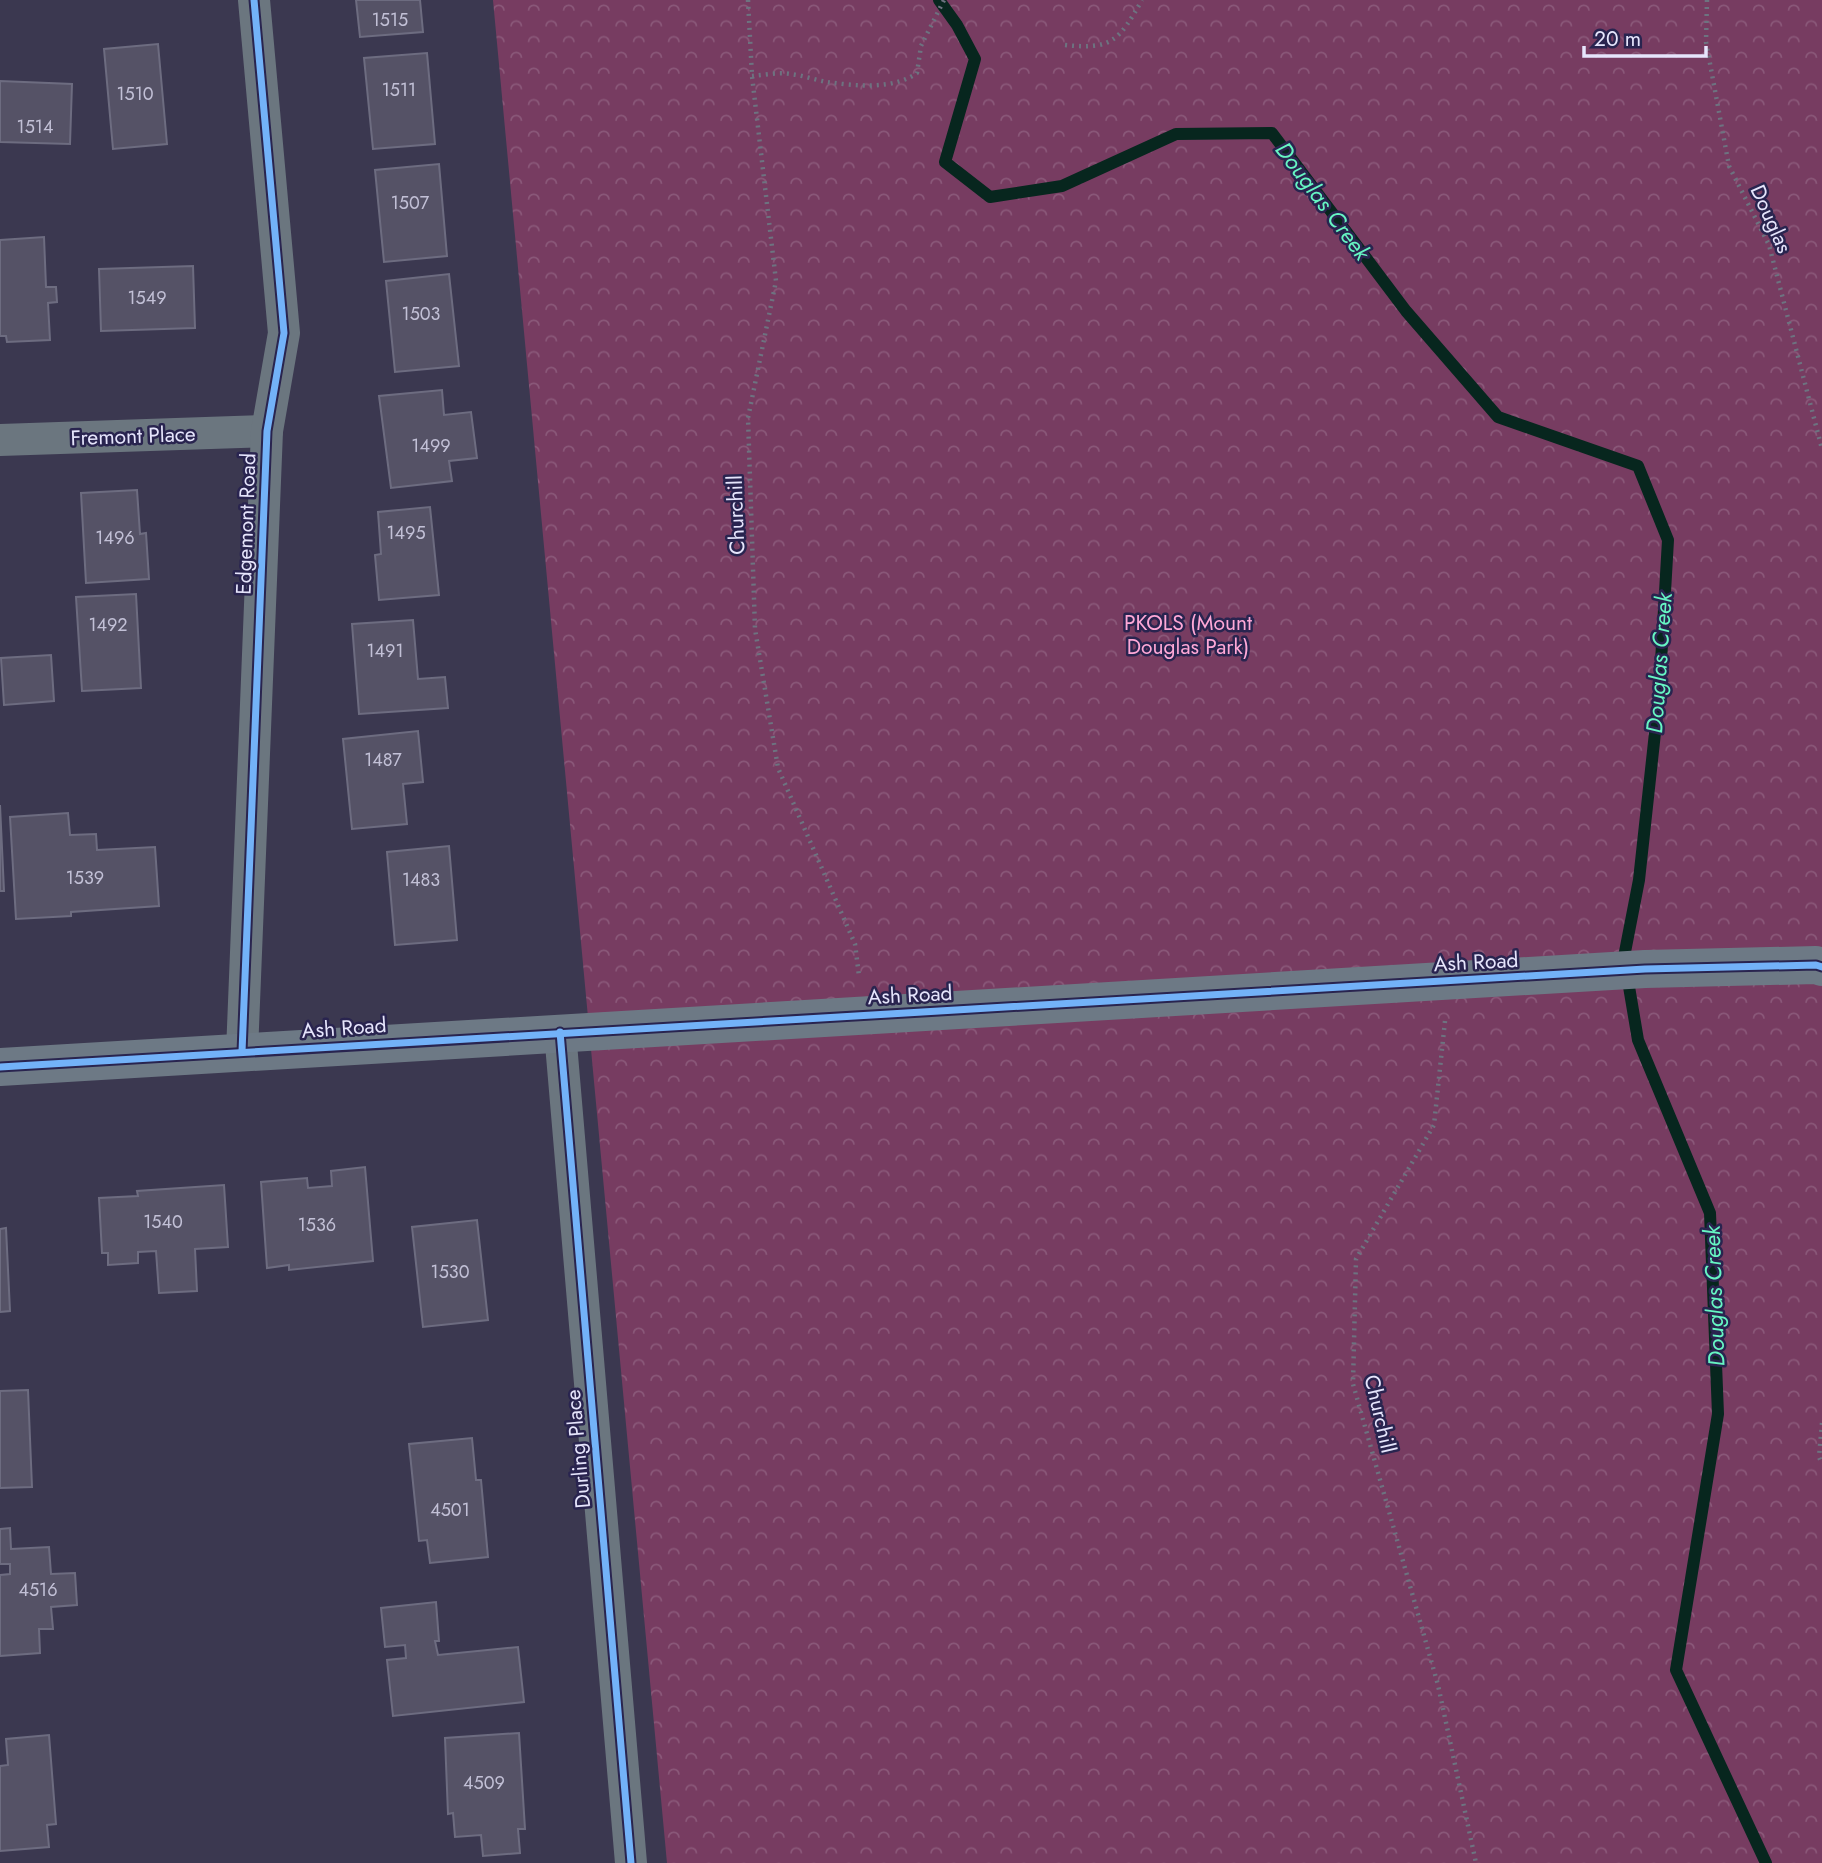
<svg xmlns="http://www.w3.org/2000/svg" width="1822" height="1863" viewBox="0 0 1822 1863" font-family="Jost,sans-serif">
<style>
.park{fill:url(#park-crowns)}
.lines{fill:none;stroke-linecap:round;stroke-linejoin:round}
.stream{stroke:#07261e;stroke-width:12}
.building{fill:#555266;stroke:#6d6c80;stroke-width:2}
.path{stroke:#6d7380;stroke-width:4.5;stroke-dasharray:2 5;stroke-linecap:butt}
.minor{stroke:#6b767f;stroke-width:32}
.secondary{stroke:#6d7985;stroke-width:38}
.cycleway-casing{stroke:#29244f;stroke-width:11}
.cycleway{stroke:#73b2f8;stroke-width:7}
.labels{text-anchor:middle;stroke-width:5;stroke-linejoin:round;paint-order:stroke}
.number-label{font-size:18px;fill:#c2c0d6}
.street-label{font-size:21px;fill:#e6e5fc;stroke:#29244f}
.park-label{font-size:21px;fill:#ffa8d7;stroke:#29244f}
.water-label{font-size:23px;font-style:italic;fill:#66f6c3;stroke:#29244f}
</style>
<defs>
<pattern id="park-crowns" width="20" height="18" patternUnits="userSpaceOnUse" patternTransform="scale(1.75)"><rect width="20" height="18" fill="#773c61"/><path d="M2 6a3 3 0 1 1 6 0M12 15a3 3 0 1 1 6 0" fill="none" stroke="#8a5879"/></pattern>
</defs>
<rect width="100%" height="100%" fill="#3b3850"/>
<!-- park -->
<polygon class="park" points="493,0 1822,0 1822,1863 667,1863"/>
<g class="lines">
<!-- stream -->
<polyline class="stream" points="939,0 957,25 975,59 945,162 990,197 1062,186 1176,134 1272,133 1406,311 1498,417 1638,466 1668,540 1659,696 1639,880 1624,957 1638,1040 1710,1213 1718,1414 1676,1670 1766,1863"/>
</g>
<!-- building -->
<g class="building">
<polygon points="356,0 420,0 423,32 360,37"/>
<polygon points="158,44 167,144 113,149 104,49"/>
<polygon points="427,53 435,144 373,149 364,58"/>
<polygon points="0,81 72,84 70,144 0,142"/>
<polygon points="439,164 447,256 384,262 375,170"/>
<polygon points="44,237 46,287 56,287 57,302 48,303 50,340 7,342 6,336 0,336 0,240"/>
<polygon points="193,266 195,328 101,331 99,269"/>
<polygon points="449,274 459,366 395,372 386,281"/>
<polygon points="442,390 444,415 471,412 477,458 449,461 452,481 391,488 379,396"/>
<polygon points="137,490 140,534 146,533 149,579 86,583 81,493"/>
<polygon points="430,507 439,595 379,600 375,555 381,554 378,512"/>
<polygon points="136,594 141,688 82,691 76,597"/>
<polygon points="413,620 418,679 445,677 448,708 359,714 352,624"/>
<polygon points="51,655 54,701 4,705 1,658"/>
<polygon points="418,731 423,782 403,784 407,824 352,829 343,739"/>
<polygon points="0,805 4,891 0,891"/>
<polygon points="68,813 70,835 96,834 97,850 155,847 159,906 71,912 71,916 16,919 10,817"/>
<polygon points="449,846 457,940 395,945 387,852"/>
<polygon points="365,1167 373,1261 289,1270 289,1265 267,1268 261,1182 307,1178 308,1188 332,1186 331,1171"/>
<polygon points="224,1185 228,1247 195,1249 197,1291 159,1293 156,1251 138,1252 138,1263 108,1265 108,1253 102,1253 99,1198 138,1196 137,1191"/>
<polygon points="477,1220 488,1320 423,1327 412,1227"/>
<polygon points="6,1228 10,1311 0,1312 0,1229"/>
<polygon points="28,1390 32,1487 0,1488 0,1391"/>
<polygon points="472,1438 476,1480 481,1480 488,1557 430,1563 427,1540 419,1541 409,1444"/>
<polygon points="10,1528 11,1549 49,1547 51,1574 75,1573 77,1605 51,1607 53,1629 39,1629 40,1653 0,1656 0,1575 10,1574 10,1564 0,1564 0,1529"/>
<polygon points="436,1602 439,1641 435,1641 438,1655 518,1647 524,1702 393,1716 387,1660 406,1658 405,1645 385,1647 381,1608"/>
<polygon points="519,1733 525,1829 518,1829 520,1853 483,1856 481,1835 455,1837 453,1813 448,1814 445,1738"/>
<polygon points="49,1735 56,1824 47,1825 49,1847 0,1851 0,1766 8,1765 6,1739"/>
</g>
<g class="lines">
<!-- path -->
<g class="path">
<polyline points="748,0 752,76 776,281 748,418 755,629 778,768 855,944 859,976"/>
<polyline points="1707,0 1706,42 1729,166 1769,245 1822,449"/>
<path d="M1065,45C1113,50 1119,40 1142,0"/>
<path d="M752,76C764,75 778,72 790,74C802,75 815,80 827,82C855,86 893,90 917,73L921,46L944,0"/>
<polyline points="1445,1021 1434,1125 1356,1259 1353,1384 1438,1685 1476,1863"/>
<polyline points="1822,1423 1819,1457 1822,1464"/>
</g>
<!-- minor -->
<g class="minor">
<polyline points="0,440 267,431"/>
<polyline points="560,1032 631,1863"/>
<polyline points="242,1052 267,431 284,333 254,0"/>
</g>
<!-- secondary -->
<polyline class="secondary" points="0,1067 1645,969 1816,965 1822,967"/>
<defs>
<g id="cycleway">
<polyline points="560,1032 631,1863"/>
<polyline points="242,1052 267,431 284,333 254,0"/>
<polyline points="0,1067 1645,969 1816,965 1822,967"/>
</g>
</defs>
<!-- cycleway casing -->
<use href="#cycleway" class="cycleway-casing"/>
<!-- cycleway -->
<use href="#cycleway" class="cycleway"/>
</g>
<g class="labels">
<!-- number labels -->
<g class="number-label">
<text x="390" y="26">1515</text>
<text x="399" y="96">1511</text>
<text x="135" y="100">1510</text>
<text x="35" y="133">1514</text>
<text x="410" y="209">1507</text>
<text x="147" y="304">1549</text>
<text x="421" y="320">1503</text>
<text x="431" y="452">1499</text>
<text x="406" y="539">1495</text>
<text x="115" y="544">1496</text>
<text x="108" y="631">1492</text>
<text x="385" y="657">1491</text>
<text x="383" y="766">1487</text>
<text x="85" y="884">1539</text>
<text x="421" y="886">1483</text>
<text x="163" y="1228">1540</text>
<text x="317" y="1231">1536</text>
<text x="450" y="1278">1530</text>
<text x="450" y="1516">4501</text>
<text x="38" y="1596">4516</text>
<text x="484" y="1789">4509</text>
</g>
<!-- street labels -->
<g class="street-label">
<text transform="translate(1771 219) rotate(66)" y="7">Douglas</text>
<text transform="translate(133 436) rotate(-2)" y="7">Fremont Place</text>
<text transform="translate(736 515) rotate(-92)" y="7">Churchill</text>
<text transform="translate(246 524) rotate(-88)" y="7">Edgemont Road</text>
<text transform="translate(1476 962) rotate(-3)" y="7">Ash Road</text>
<text transform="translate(910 995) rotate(-3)" y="7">Ash Road</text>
<text transform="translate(344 1028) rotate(-4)" y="7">Ash Road</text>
<text transform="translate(1380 1414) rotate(77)" y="7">Churchill</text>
<text transform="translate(578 1449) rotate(-95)" y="7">Durling Place</text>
</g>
<!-- park labels -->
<g class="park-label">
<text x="1188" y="630">PKOLS (Mount<tspan x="1188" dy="24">Douglas Park)</tspan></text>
</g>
<!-- water labels -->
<g class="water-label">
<text transform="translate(1323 201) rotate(53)" y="8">Douglas Creek</text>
<text transform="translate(1659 663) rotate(-86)" y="8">Douglas Creek</text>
<text transform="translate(1714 1296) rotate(-92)" y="8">Douglas Creek</text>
</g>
</g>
<!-- scale -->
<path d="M1584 46v10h122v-10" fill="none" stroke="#e6e5fc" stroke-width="3.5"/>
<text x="1594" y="46" font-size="21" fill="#e6e5fc" stroke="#29244f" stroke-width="5" paint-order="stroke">20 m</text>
</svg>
